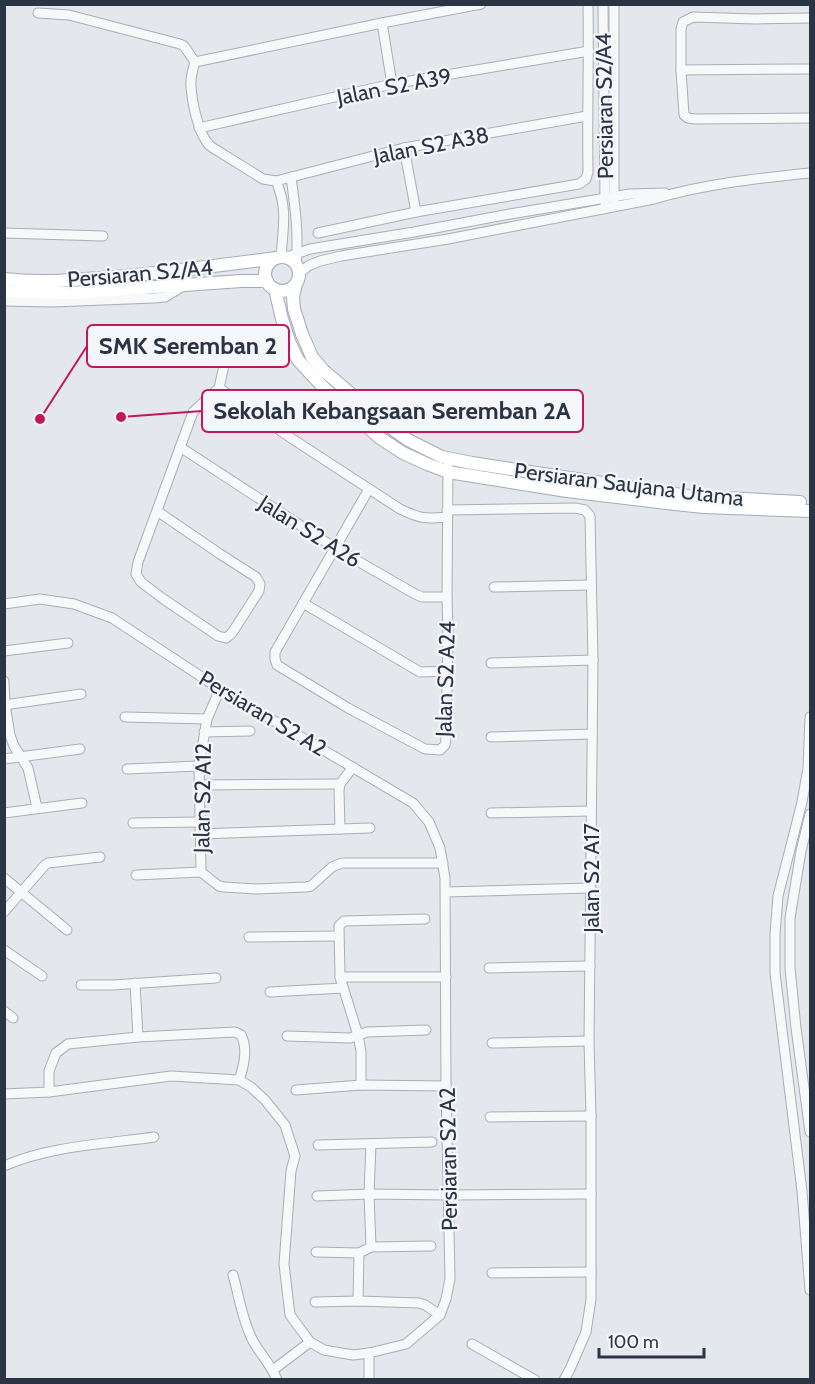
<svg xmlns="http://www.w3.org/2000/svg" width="815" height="1384" viewBox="0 0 815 1384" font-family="Cabin,sans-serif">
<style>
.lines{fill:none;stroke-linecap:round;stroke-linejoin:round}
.minor-casing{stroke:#a9aeb7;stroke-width:11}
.major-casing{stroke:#a3abb8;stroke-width:14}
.minor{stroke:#f7f8fa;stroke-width:9}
.major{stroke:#fff;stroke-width:12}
.labels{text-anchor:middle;stroke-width:4.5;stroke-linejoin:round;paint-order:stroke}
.street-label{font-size:22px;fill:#2b3445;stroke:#f4f6f9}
.leader{fill:none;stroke:#c2185b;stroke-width:2}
.callout-dot{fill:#c2185b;stroke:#f4f6f9;stroke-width:2}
.callout{fill:#f4f6f9;stroke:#c2185b;stroke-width:2}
.callout-label{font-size:24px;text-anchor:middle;font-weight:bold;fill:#2b3445}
</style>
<rect width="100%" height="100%" fill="#e4e7ec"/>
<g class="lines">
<defs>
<g id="minor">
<polyline points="603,4 605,203"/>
<polyline points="38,13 69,15 180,44 184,46 195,62"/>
<polyline points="810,18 755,19 693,17 683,22 681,29 681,70 684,115 688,118 695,119 810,118"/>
<polyline points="382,23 392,84"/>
<path d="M195,62C193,69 190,78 191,86C192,102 198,134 210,146L263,179L276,181L404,148L587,116"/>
<polyline points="195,62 382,23 481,4"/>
<polyline points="681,70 810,69"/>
<polyline points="199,128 392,84 589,51"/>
<polyline points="404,148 416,212"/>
<path d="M291,177C295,206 299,234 296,264"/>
<path d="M276,181C288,208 283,228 281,257"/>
<polyline points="614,201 614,4"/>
<polyline points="4,233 103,236"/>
<path d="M318,233L416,212L579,184L586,179L588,172C587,116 589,60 588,4"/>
<polyline points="287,257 310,249 414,232 510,214 630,194 665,193"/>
<path d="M299,274L308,266L320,261L341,256L448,239L654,199C703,184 760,178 810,173"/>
<polyline points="4,301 52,302 154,298 165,297 185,285"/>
<path d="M219,388L291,438L400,509C421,519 425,519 447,517"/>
<polyline points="180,447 335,548 415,594 422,597 447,597"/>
<polyline points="369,489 275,652 275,659 277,665 348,708 425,749 440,750 445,745 446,738 448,638 447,597 448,466"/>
<polyline points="447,510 575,508 585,510 590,516 593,660 589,1041 591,1116 591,1299 586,1332 570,1369 564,1380"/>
<polyline points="157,511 220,554 256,577 260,584 259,591 232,633 226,638 218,636 162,598 141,582 136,574 138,562 193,412 219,388 224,366 225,347"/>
<polyline points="494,587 591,585"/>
<polyline points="303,603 420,672 447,671"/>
<polyline points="4,604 40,599 74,604 112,618 220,689 413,803 429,822 440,848 445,878 446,1086 450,1279 446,1299 440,1315 406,1344 369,1353 353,1355 324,1350 310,1342 290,1315 284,1264 291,1171 295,1156 285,1125 265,1100 251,1087 239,1080 171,1076 49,1092 4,1094"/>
<polyline points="4,651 68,643"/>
<polyline points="491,663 593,660"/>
<polyline points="4,681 5,705 10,735 14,746 28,768 37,808"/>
<polyline points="220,689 207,719 199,766 201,872 219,886 224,887 257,889 306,887 311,886 332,867 342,863 443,863"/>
<polyline points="4,705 81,694"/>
<polyline points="125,717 207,719"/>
<polyline points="810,717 808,768 802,802 778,896 775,934 775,973 802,1191 810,1290"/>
<polyline points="204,732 250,731"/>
<polyline points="491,737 592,734"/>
<polyline points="4,759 80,749"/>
<polyline points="127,769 199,766"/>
<polyline points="199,785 340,784"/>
<polyline points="4,813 82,803"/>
<polyline points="491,813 591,811"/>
<polyline points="810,814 801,851 790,918 790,968 796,1028 810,1132"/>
<polyline points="133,823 200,822"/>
<polyline points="340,829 339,790 340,784 353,767"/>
<polyline points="200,834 370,828"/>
<polyline points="136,875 201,872"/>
<polyline points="4,878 67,930"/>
<polyline points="446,892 591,888"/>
<polyline points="4,912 45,865 48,863 100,857"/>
<polyline points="249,937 338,936"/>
<polyline points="4,950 42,976"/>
<polyline points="489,968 590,966"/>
<polyline points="340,977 446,977"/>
<polyline points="135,983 138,1037"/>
<polyline points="81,985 113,985 216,978"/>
<polyline points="270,992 343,988"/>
<polyline points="4,1011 13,1018"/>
<polyline points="287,1036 350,1038 367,1032 426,1030"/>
<polyline points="492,1043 589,1041"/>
<polyline points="361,1085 361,1051 358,1035 340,977 339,926 344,921 425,919"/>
<polyline points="296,1090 361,1085 446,1086"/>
<path d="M49,1092V1071L56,1053L68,1044L138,1037L235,1032L241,1035C248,1048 244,1066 239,1080"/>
<polyline points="490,1117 591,1116"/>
<polyline points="371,1144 369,1194 371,1247"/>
<polyline points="318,1145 432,1142"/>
<path d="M4,1166C49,1146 105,1144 154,1137"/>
<polyline points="317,1196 369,1194 449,1195 591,1194"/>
<polyline points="316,1252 359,1253 371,1247 431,1246"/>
<polyline points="492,1273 591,1272"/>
<path d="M233,1275C239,1296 242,1319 252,1339C259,1353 271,1364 277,1380"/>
<polyline points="358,1301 359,1253"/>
<polyline points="315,1302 358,1301 419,1303 425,1305 440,1315"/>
<polyline points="472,1344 535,1380"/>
<polyline points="369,1353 369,1380"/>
<polyline points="273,1370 310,1342"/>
</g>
<g id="major">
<circle cx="282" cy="274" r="17"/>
<path d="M4,279C42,283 78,280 115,277C169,272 222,265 276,258"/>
<polyline points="296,284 293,297 294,309 302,334 312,357 323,370 390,427 408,440 442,457 472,463 688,496 800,502"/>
<polyline points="275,289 282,319 289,341 298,360 323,387 380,438 403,453 427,464 448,472 567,491 675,504 704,507 810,511"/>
<polyline points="4,291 71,293 241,281 267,281"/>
</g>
</defs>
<!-- minor casing -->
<use href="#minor" class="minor-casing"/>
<!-- major casing -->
<use href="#major" class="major-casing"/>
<!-- minor -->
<use href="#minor" class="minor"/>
<!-- major -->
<use href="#major" class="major"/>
</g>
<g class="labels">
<!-- street labels -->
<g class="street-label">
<text transform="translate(394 86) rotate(-11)" y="8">Jalan S2 A39</text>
<text transform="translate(604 106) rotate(-91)" y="8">Persiaran S2/A4</text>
<text transform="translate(431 145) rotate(-11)" y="8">Jalan S2 A38</text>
<text transform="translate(140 273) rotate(-5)" y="8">Persiaran S2/A4</text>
<text transform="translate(629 484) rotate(7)" y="8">Persiaran Saujana Utama</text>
<text transform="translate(310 531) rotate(32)" y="8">Jalan S2 A26</text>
<text transform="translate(445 679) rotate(-88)" y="8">Jalan S2 A24</text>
<text transform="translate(263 713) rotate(31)" y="8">Persiaran S2 A2</text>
<text transform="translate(202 798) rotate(-89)" y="8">Jalan S2 A12</text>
<text transform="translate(591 878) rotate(-90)" y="8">Jalan S2 A17</text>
<text transform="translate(448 1159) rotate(-91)" y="8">Persiaran S2 A2</text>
</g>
</g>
<!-- callouts -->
<path class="leader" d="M40 419L87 346M121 417L202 411"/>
<g class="callout-dot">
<circle cx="40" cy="419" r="6"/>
<circle cx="121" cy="417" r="6"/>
</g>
<g class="callout">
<rect x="87" y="325" width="202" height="42" rx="6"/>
<rect x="202" y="390" width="381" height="42" rx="6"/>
</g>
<g class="callout-label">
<text x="188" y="354">SMK Seremban 2</text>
<text x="392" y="419">Sekolah Kebangsaan Seremban 2A</text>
</g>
<!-- border -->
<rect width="815" height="1384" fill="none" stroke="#2b3445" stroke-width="12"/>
<!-- scale -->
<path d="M599 1348v9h105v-9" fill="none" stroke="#2b3445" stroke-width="3"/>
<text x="608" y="1348" font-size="18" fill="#2b3445" stroke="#f4f6f9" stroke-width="4.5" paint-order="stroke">100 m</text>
</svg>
